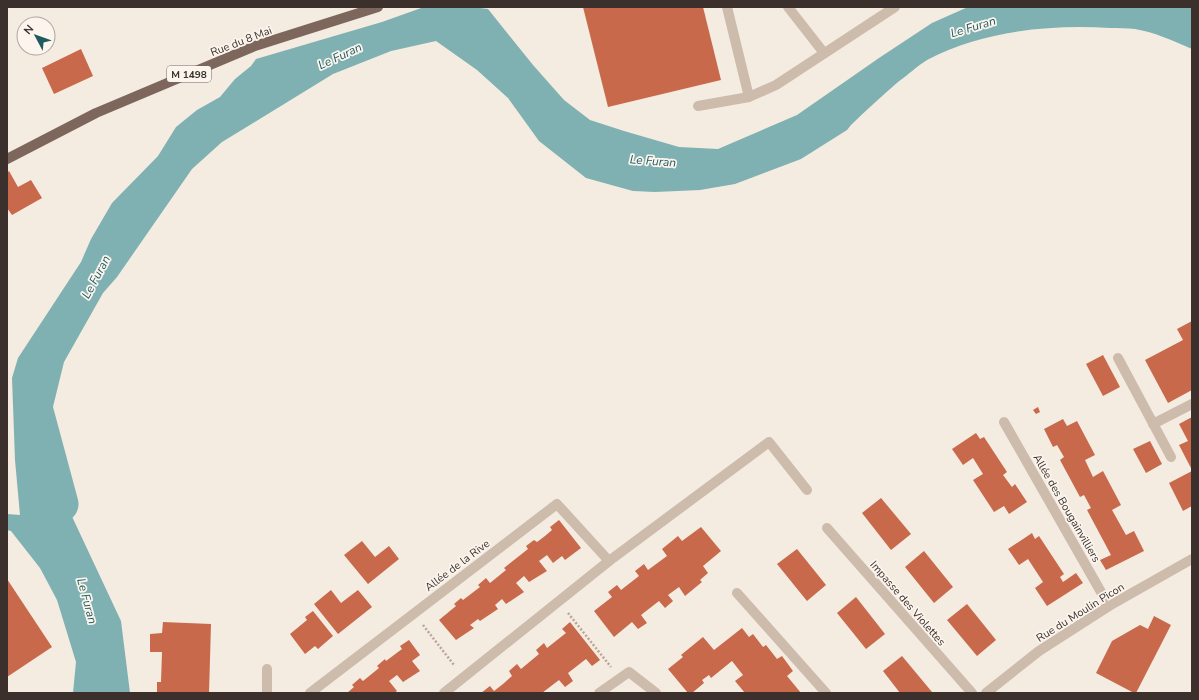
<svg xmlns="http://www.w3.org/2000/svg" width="1199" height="700" viewBox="0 0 1199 700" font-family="'Nunito Sans',sans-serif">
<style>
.water{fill:#7fb0b2}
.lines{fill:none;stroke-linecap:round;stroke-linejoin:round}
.river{stroke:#7fb0b2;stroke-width:37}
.building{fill:#c8694b}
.path{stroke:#b9a596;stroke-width:2.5;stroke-dasharray:2 2;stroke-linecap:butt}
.lane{stroke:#cdbbac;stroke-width:10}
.street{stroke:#cdbbac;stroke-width:10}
.primary{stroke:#7d675c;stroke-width:10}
.labels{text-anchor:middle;stroke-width:3.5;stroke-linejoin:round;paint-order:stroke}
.shield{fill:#fbf5ee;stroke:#756b66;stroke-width:1}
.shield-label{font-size:10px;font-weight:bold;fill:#3b302b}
.street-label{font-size:11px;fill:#3b302b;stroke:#fbf5ee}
.water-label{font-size:12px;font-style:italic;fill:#1f5a5e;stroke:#fbf5ee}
</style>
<rect width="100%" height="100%" fill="#f4ebe1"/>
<!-- water -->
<path class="water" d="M424,7H472L488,9L533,65L564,100L590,120L624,131L679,147L718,149L797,115L879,58L932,23L968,7H1192V49C1174,41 1154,32 1135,29C1127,28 1118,28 1110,28C1050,24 982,31 927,60C917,66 908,75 898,82C882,96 866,110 851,125L847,130L801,159L735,184L700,190L655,192L633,191L586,178L539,141L508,98L477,70L436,41L391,51L333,74L222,142L192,169L117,277L103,293L64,362L50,419L45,450L60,491L121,621L130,693H73L76,662L57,600L40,568L11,531L7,530V514L20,515L15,460L12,378L18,358L81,262L91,239L112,203L158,156L176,127L197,110L220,97L235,79L251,66L256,59L382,22Z"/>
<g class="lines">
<!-- river -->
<polyline class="river" points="32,400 60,504"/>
</g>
<!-- building -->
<g class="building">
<polygon points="583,7 703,7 721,80 608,107"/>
<polygon points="81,49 93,76 54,94 42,68"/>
<polygon points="9,171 18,187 31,180 42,198 12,215 7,208 7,173"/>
<polygon points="1192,321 1192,364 1191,365 1192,367 1192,390 1168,403 1145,360 1183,340 1177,329"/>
<polygon points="1103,355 1120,387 1103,396 1086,364"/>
<polygon points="1038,407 1040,412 1036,414 1033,410"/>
<polygon points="1192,417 1192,470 1179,445 1188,441 1179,424"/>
<polygon points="1063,419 1067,426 1077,421 1095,455 1085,460 1093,477 1103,471 1121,505 1112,510 1126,535 1134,531 1144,551 1106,570 1100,560 1111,555 1087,510 1091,508 1084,495 1080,497 1060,460 1064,457 1057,445 1053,447 1044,429"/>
<polygon points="976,433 980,439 984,437 1007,472 1003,475 1012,487 1015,484 1027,502 1009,514 1004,506 994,512 973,480 983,474 973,458 963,465 952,449"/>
<polygon points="1150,441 1162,464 1146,473 1133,449"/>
<polygon points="1192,471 1192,506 1183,511 1169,483"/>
<polygon points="881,498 911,534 891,550 862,513"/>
<polygon points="559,520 581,548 565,560 562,556 553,563 547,555 539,561 547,571 529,582 524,576 516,583 524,592 506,604 502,599 495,605 498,609 480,621 478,619 470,625 474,628 456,640 439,620 456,606 454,604 461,598 463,600 480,587 478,585 486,578 490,583 506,570 504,568 528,549 526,546 534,540 537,542 545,536 552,530 550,527"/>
<polygon points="701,527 721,551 703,566 708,573 700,580 702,582 685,596 679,587 668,595 673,601 665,608 659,601 641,615 647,623 638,629 632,622 614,637 594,611 612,597 608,592 617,585 621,590 639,576 635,571 644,564 648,570 667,556 662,549 678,536 682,541"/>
<polygon points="1032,533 1035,539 1039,536 1064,574 1060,577 1063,582 1076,573 1083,583 1047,606 1035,588 1043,582 1028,559 1019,565 1008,549"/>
<polygon points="362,541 375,557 389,546 399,559 368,584 344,555"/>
<polygon points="797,549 826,585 807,601 777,564"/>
<polygon points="924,551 953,587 934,603 905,567"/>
<polygon points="7,579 52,647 7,677"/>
<polygon points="331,590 341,603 358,590 372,607 338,634 314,604"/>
<polygon points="856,597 885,634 866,649 837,613"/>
<polygon points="967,604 996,640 977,656 947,620"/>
<polygon points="313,611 333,636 318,649 315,646 305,654 290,634 307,620 305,617"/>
<polygon points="1154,616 1171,625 1136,693 1134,693 1096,673 1112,641 1140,625 1148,629"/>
<polygon points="163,622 211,624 209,693 157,693 157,682 161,682 162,652 150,652 150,634 162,633"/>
<polygon points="570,622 600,660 592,666 586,659 568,673 573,681 565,687 559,680 542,693 481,693 490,686 494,691 503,684 512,676 509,671 517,664 521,669 539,654 536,650 544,643 547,648 566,633 562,629"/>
<polygon points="742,628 749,637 753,634 763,647 766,645 777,659 782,656 793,671 787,676 801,693 745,693 735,681 743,675 732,661 711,678 709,675 702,680 704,683 692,693 688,693 668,669 683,657 681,655 703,637 714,650"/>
<polygon points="409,640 420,655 412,661 420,671 403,682 397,675 389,681 397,691 394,693 347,693 354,687 352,685 360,678 363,681 379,668 377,666 385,659 386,661 402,649 400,646"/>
<polygon points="902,656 932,692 931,693 900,693 883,671"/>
</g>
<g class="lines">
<!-- path -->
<g class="path">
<polyline points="568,613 611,667"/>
<polyline points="423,625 454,665"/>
</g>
<!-- lane -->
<g class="lane">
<polyline points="727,7 749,97 776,85 895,7"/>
<polyline points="788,7 824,53"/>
<polyline points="698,106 749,97"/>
</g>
<!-- street -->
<g class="street">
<polyline points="1118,358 1171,457"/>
<polyline points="1004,422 1109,606"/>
<polyline points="1153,424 1192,404"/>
<polyline points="827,528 972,693"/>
<polyline points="609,561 769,442 807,490"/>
<polyline points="737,593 826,693"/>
<polyline points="267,669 267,693"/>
<polyline points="310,693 557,504 609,561 444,693"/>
<polyline points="599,693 629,672 656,693"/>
<polyline points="986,693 1039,651 1109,606 1192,559"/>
</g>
<!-- primary -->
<polyline class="primary" points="7,159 96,113 255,46 378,7"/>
</g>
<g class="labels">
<!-- shield labels -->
<rect class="shield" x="167" y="66" width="44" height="16" rx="3"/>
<g class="shield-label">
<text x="189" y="78">M 1498</text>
</g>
<!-- street labels -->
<g class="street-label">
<text transform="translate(241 41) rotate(-21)" y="4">Rue du 8 Mai</text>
<text transform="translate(1067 508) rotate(60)" y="4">Allée des Bougainvilliers</text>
<text transform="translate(457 565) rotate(-37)" y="4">Allée de la Rive</text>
<text transform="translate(908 603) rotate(49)" y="4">Impasse des Violettes</text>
<text transform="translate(1080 612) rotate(-32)" y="4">Rue du Moulin Picon</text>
</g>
<!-- water labels -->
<g class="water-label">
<text transform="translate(973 27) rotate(-17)" y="4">Le Furan</text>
<text transform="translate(340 56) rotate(-25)" y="4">Le Furan</text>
<text transform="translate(653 161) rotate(4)" y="4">Le Furan</text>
<text transform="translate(96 277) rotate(-62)" y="4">Le Furan</text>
<text transform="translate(87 601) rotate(75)" y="4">Le Furan</text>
</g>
</g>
<!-- border -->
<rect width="1199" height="700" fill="none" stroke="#3b302b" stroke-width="16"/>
<!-- north arrow -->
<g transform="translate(36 36) rotate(311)"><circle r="19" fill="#fbf5ee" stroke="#aea6a0"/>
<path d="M0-3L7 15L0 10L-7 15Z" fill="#1f5a5e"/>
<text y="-6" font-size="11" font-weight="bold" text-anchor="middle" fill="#3b302b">N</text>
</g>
</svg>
